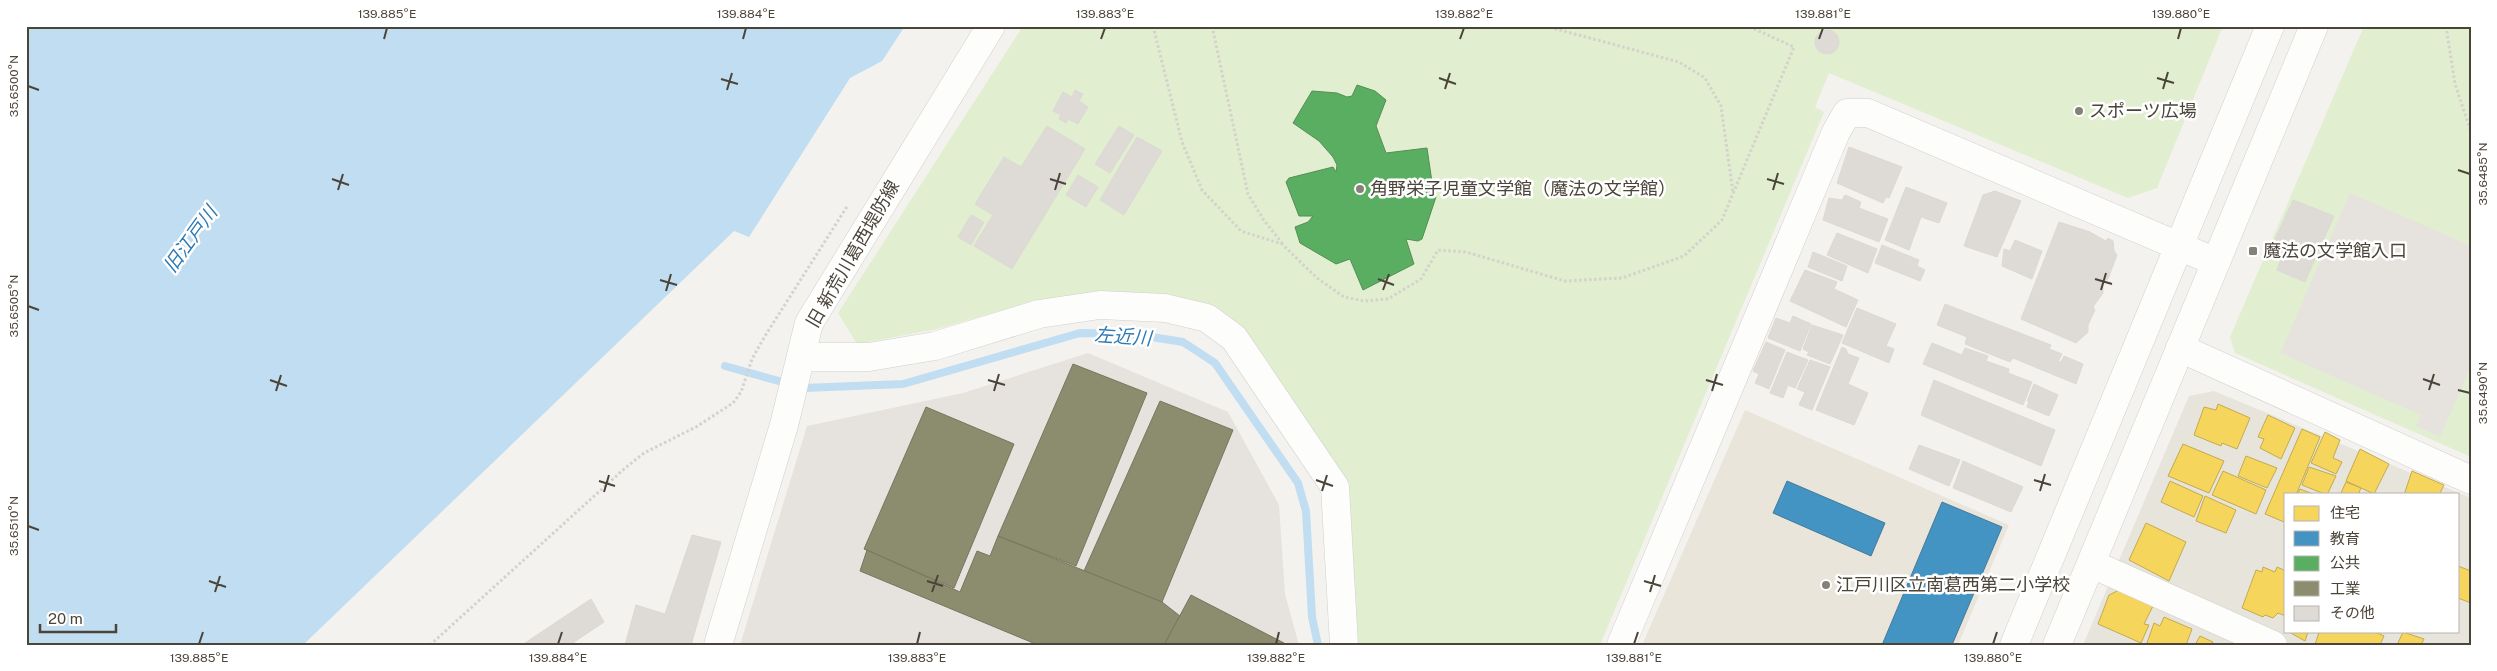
<svg xmlns="http://www.w3.org/2000/svg" width="2497" height="671" viewBox="0 0 2497 671" font-family="'Public Sans','Noto Sans JP',sans-serif">
<style>
.residential{fill:#e7e4dc;fill-rule:evenodd}
.industrial{fill:#e6e2de}
.education{fill:#eae5da}
.green{fill:#e1eecf}
.parking{fill:#e6e3df}
.water{fill:#c0ddf1}
.homes{fill:#f6d55c;stroke:#c3aa52}
.schools{fill:#4393c3;stroke:#457b9a}
.public{fill:#5aae61;stroke:#568e55}
.industry{fill:#8c8c6e;stroke:#78765e}
.lines{fill:none;stroke-linecap:round;stroke-linejoin:round}
.stream{stroke:#c0ddf1;stroke-width:8}
.building{fill:#dedbd6;stroke:#dcd9d4}
.minor-casing{stroke:#d2d0cb;stroke-width:29}
.path{stroke:#d3d2cc;stroke-width:3;stroke-dasharray:2.5 2.5;stroke-linecap:butt}
.minor{stroke:#fdfdfc;stroke-width:28}
.ticks{fill:none;stroke:#4b4439;stroke-width:2}
.poi-dot{fill:#868178;stroke:#fff;stroke-width:2}
.labels{text-anchor:middle;stroke-width:5;stroke-linejoin:round;paint-order:stroke}
.poi-label{font-size:18px;fill:#4b4439;stroke:#fff;text-anchor:start}
.street-label{font-size:18px;fill:#4b4439;stroke:#fff}
.water-label{font-size:19px;font-style:italic;fill:#2e7ab2;stroke:#fff}
.neatline{fill:none;stroke:#4b4439;stroke-width:2}
.ticks-label{font-size:12px;text-anchor:middle;fill:#4b4439}
</style>
<rect width="100%" height="100%" fill="#f4f2ee"/>
<!-- residential -->
<path class="residential" d="M2214,391L2471,498V645H2083L2189,396ZM2286,495H2458V632H2286Z"/>
<!-- industrial -->
<polygon class="industrial" points="1088,353 1228,412 1279,505 1285,594 1299,645 740,645 807,426 963,393"/>
<!-- education -->
<polygon class="education" points="1745,410 2009,525 1958,645 1642,645"/>
<!-- green -->
<g class="green">
<polygon points="1023,26 2223,26 2157,188 2128,198 1829,73 1815,107 1824,112 1600,645 1358,645 1346,481 1243,331 1035,301 937,329 857,344 838,313"/>
<polygon points="2364,26 2471,26 2471,457 2235,353 2230,337"/>
</g>
<!-- parking -->
<polygon class="parking" points="2350,193 2471,246 2471,366 2440,437 2416,426 2421,415 2280,353"/>
<!-- water -->
<polygon class="water" points="26,26 905,26 882,61 850,78 749,237 734,231 303,645 26,645"/>
<!-- homes -->
<g class="homes">
<polygon points="2218,404 2250,418 2237,449 2222,443 2221,446 2194,435 2204,407 2216,410"/>
<polygon points="2268,415 2295,428 2281,459 2260,448 2264,439 2258,437"/>
<polygon points="2302,429 2320,437 2296,495 2286,495 2284,522 2265,514"/>
<polygon points="2325,432 2340,440 2333,458 2342,462 2336,474 2311,463"/>
<polygon points="2183,444 2224,461 2209,493 2168,476"/>
<polygon points="2360,449 2389,464 2374,494 2346,481"/>
<polygon points="2246,456 2277,468 2267,488 2238,476"/>
<polygon points="2309,467 2336,476 2327,495 2302,485"/>
<polygon points="2223,471 2266,490 2256,514 2212,495"/>
<polygon points="2412,471 2444,485 2439,495 2404,495"/>
<polygon points="2170,481 2203,496 2194,517 2161,502"/>
<polygon points="2346,482 2361,488 2358,495 2340,495"/>
<polygon points="2300,489 2313,494 2319,495 2297,495"/>
<polygon points="2205,496 2236,510 2226,533 2196,521"/>
<polygon points="2146,523 2186,542 2169,581 2129,560"/>
<polygon points="2458,566 2471,571 2471,603 2458,598"/>
<polygon points="2263,567 2275,572 2277,567 2286,571 2286,616 2278,613 2273,618 2265,615 2263,617 2242,608 2256,570 2262,572"/>
<polygon points="2123,588 2155,602 2144,624 2149,625 2141,643 2098,624 2109,595"/>
<polygon points="2164,617 2192,629 2186,645 2152,645 2147,643 2154,623 2160,626"/>
<polygon points="2289,632 2308,632 2305,641"/>
<polygon points="2319,632 2375,632 2384,636 2380,645 2315,645"/>
<polygon points="2403,632 2424,639 2421,645 2397,645"/>
<polygon points="2200,636 2213,642 2211,645 2195,645"/>
</g>
<!-- schools -->
<g class="schools">
<polygon points="1787,481 1885,523 1871,556 1773,513"/>
<polygon points="1942,502 2002,527 1952,645 1882,645"/>
</g>
<!-- public -->
<polygon class="public" points="1357,85 1375,91 1386,100 1376,126 1386,153 1427,148 1432,182 1429,186 1436,197 1422,239 1418,241 1406,239 1414,264 1363,290 1350,259 1336,264 1300,243 1295,227 1308,222 1313,216 1299,216 1286,182 1289,178 1333,167 1336,172 1337,165 1333,157 1319,141 1293,123 1312,91 1337,93 1347,97 1352,96"/>
<!-- industry -->
<g class="industry">
<polygon points="1073,364 1147,393 1076,566 998,536"/>
<polygon points="1160,401 1233,430 1162,602 1084,571"/>
<polygon points="926,407 1014,444 954,588 864,549"/>
<polygon points="998,536 1162,602 1180,616 1164,645 1038,645 860,571 867,550 960,592 977,551 990,556"/>
<polygon points="1191,595 1284,643 1285,645 1164,645"/>
</g>
<g class="lines">
<!-- stream -->
<polyline class="stream" points="725,366 804,388 903,384 1080,333 1133,334 1183,342 1215,363 1298,483 1306,511 1312,617 1318,645"/>
</g>
<!-- building -->
<g class="building">
<circle cx="1827" cy="42" r="12"/>
<polygon points="1075,90 1083,94 1079,101 1088,107 1078,124 1068,119 1066,123 1059,119 1061,115 1053,111 1063,92 1072,97"/>
<polygon points="1047,126 1085,149 1012,269 974,246 993,215 975,204 1004,157 1021,167"/>
<polygon points="1119,126 1134,135 1110,173 1095,164"/>
<polygon points="1137,137 1162,151 1124,215 1100,200"/>
<polygon points="1849,147 1902,167 1889,198 1886,197 1883,203 1837,183"/>
<polygon points="1078,175 1098,187 1086,207 1066,195"/>
<polygon points="1906,187 1947,203 1939,223 1921,217 1909,250 1885,240"/>
<polygon points="1995,191 2021,201 1997,257 1964,246 1983,195"/>
<polygon points="1845,195 1861,202 1859,208 1888,219 1879,242 1823,220 1829,198 1842,200"/>
<polygon points="2293,200 2334,216 2305,282 2277,270 2282,257 2270,250"/>
<polygon points="971,215 984,222 971,245 958,237"/>
<polygon points="2059,222 2090,232 2106,241 2108,238 2113,241 2114,251 2117,255 2108,279 2103,282 2103,293 2093,307 2095,310 2088,325 2088,332 2076,343 2021,319"/>
<polygon points="1837,233 1877,249 1868,273 1827,255"/>
<polygon points="2015,240 2042,251 2032,279 2002,266 2004,249 2010,251"/>
<polygon points="1882,245 1919,260 1917,266 1925,270 1920,281 1875,263"/>
<polygon points="1813,252 1847,266 1842,281 1808,267"/>
<polygon points="1805,270 1837,282 1834,289 1858,300 1846,327 1790,301"/>
<polygon points="1945,304 2051,345 2049,349 2062,354 2058,362 2061,362 2064,356 2083,364 2076,384 2013,358 2010,362 1965,344 1967,337 1937,325"/>
<polygon points="1857,308 1896,324 1886,346 1894,349 1889,363 1842,343"/>
<polygon points="1793,316 1811,324 1800,351 1768,338 1776,318 1790,323"/>
<polygon points="1812,325 1843,335 1830,364 1807,355 1809,352 1803,349"/>
<polygon points="1766,342 1785,350 1769,389 1755,383 1759,374 1753,371"/>
<polygon points="1932,343 1962,355 1965,348 1988,356 1986,361 2009,369 2008,373 2032,382 2023,405 1923,364"/>
<polygon points="1842,347 1846,349 1848,354 1859,358 1848,384 1868,393 1854,425 1816,410"/>
<polygon points="1787,352 1808,360 1795,388 1788,385 1783,398 1770,393"/>
<polygon points="1810,360 1830,367 1812,410 1799,405 1805,392 1797,389"/>
<polygon points="1934,380 2055,430 2041,466 1921,415"/>
<polygon points="2034,384 2058,395 2049,416 2027,407 2029,401 2027,401"/>
<polygon points="1919,445 1960,460 1949,486 1909,469"/>
<polygon points="1963,461 2023,487 2011,512 1953,488"/>
<polygon points="692,535 721,542 691,645 625,645 636,605 665,614"/>
<polygon points="591,599 604,622 574,642 576,645 522,645"/>
</g>
<g class="lines">
<defs>
<g id="minor">
<polyline points="2180,348 2471,480"/>
<polyline points="801,357 869,357 935,346 1039,314 1100,305 1165,308 1207,318 1234,338 1335,487 1344,645"/>
<polyline points="2092,564 2273,645"/>
<polyline points="718,645 784,425 809,323 991,26"/>
<polyline points="1621,645 1836,132 1847,113 1868,113 2216,262"/>
<polyline points="2014,645 2270,26"/>
<polyline points="2057,645 2314,26"/>
</g>
</defs>
<!-- minor casing -->
<use href="#minor" class="minor-casing"/>
<!-- path -->
<g class="path">
<polyline points="1153,26 1182,142 1202,190 1241,231 1282,244 1317,278 1344,297 1364,301 1388,299 1421,279 1438,250 1466,252 1565,281 1622,278 1684,256 1722,220 1794,47 1748,26"/>
<polyline points="1212,26 1248,194 1263,219 1282,243"/>
<polyline points="1545,26 1679,62 1705,78 1721,106 1733,193"/>
<polyline points="2446,26 2455,84 2471,132"/>
<polyline points="430,645 624,469 644,453 696,427 733,403 741,392 752,359 765,336 848,205"/>
</g>
<!-- minor -->
<use href="#minor" class="minor"/>
</g>
<!-- ticks -->
<path class="ticks" d="M384,39L387,28M743,39L746,28M1101,39L1105,28M1460,39L1464,28M1819,39L1823,28M2178,39L2181,28M1439,78L1456,84M2157,78L2174,83M721,79L738,84M28,86L39,90M1445,89L1450,73M2163,89L2168,72M727,90L732,73M2458,170L2470,174M332,179L349,185M1050,179L1066,184M1767,179L1784,184M338,190L343,174M1055,190L1060,173M1773,190L1778,173M1378,279L1394,285M2095,279L2112,284M660,280L677,285M1383,290L1389,274M2101,290L2106,273M666,291L671,274M28,306L39,310M2423,379L2440,385M270,380L287,386M988,380L1005,385M1706,380L1723,385M2429,390L2434,374M2458,390L2470,393M276,391L281,375M994,391L999,374M1712,391L1717,374M1316,480L1333,486M2034,480L2051,485M599,481L615,486M1322,491L1327,475M2040,491L2045,474M604,492L609,475M28,526L39,530M209,581L226,587M927,581L943,586M1644,581L1661,586M215,592L220,576M932,592L938,575M1650,592L1655,575M199,644L203,632M558,644L562,632M917,644L920,632M1276,644L1279,632M1634,644L1638,632M1993,644L1997,632"/>
<!-- markers -->
<g class="poi-dot">
<circle cx="2079" cy="111" r="5"/>
<circle cx="1360" cy="189" r="5"/>
<rect x="2248" y="246" width="10" height="10" rx="2.5"/>
<circle cx="1826" cy="585" r="5"/>
</g>
<g class="labels">
<!-- poi labels -->
<g class="poi-label">
<text x="2089" y="117">スポーツ広場</text>
<text x="1370" y="195">角野栄子児童文学館（魔法の文学館）</text>
<text x="2263" y="257">魔法の文学館入口</text>
<text x="1836" y="591">江戸川区立南葛西第二小学校</text>
</g>
<!-- street labels -->
<g class="street-label">
<text transform="translate(853 254) rotate(-60)" y="6">旧 新荒川葛西堤防線</text>
</g>
<!-- water labels -->
<g class="water-label">
<text transform="translate(190 239) rotate(-54)" y="7">旧江戸川</text>
<text transform="translate(1123 336) rotate(4)" y="7">左近川</text>
</g>
</g>
<!-- border -->
<rect width="2497" height="671" fill="none" stroke="#ffffff" stroke-width="55"/>
<!-- legend -->
<rect x="2284" y="493" width="175" height="140" fill="#ffffff" stroke="#b7b4b0"/>
<rect x="2294" y="506" width="25" height="15" fill="#f6d55c" stroke="#b7b4b0"/>
<text x="2330" y="518" font-size="15" fill="#4b4439">住宅</text>
<rect x="2294" y="531" width="25" height="15" fill="#4393c3" stroke="#b7b4b0"/>
<text x="2330" y="544" font-size="15" fill="#4b4439">教育</text>
<rect x="2294" y="556" width="25" height="15" fill="#5aae61" stroke="#b7b4b0"/>
<text x="2330" y="568" font-size="15" fill="#4b4439">公共</text>
<rect x="2294" y="581" width="25" height="15" fill="#8c8c6e" stroke="#b7b4b0"/>
<text x="2330" y="594" font-size="15" fill="#4b4439">工業</text>
<rect x="2294" y="606" width="25" height="15" fill="#dedbd6" stroke="#b7b4b0"/>
<text x="2330" y="618" font-size="15" fill="#4b4439">その他</text>
<!-- scale -->
<path d="M40 624v8h76v-8" fill="none" stroke="#4b4439" stroke-width="2.5"/>
<text x="48" y="624" font-size="15" fill="#4b4439" stroke="#ffffff" stroke-width="4" paint-order="stroke">20 m</text>
<rect x="28" y="28" width="2442" height="616" class="neatline"/>
<g class="ticks-label">
<text x="387" y="18">139.885°E</text>
<text x="746" y="18">139.884°E</text>
<text x="1105" y="18">139.883°E</text>
<text x="1464" y="18">139.882°E</text>
<text x="1823" y="18">139.881°E</text>
<text x="2181" y="18">139.880°E</text>
<text transform="translate(14 86) rotate(-90)" y="4">35.6500°N</text>
<text transform="translate(2483 174) rotate(-90)" y="4">35.6485°N</text>
<text transform="translate(14 306) rotate(-90)" y="4">35.6505°N</text>
<text transform="translate(2483 393) rotate(-90)" y="4">35.6490°N</text>
<text transform="translate(14 526) rotate(-90)" y="4">35.6510°N</text>
<text x="199" y="662">139.885°E</text>
<text x="558" y="662">139.884°E</text>
<text x="917" y="662">139.883°E</text>
<text x="1276" y="662">139.882°E</text>
<text x="1634" y="662">139.881°E</text>
<text x="1993" y="662">139.880°E</text>
</g>
</svg>
